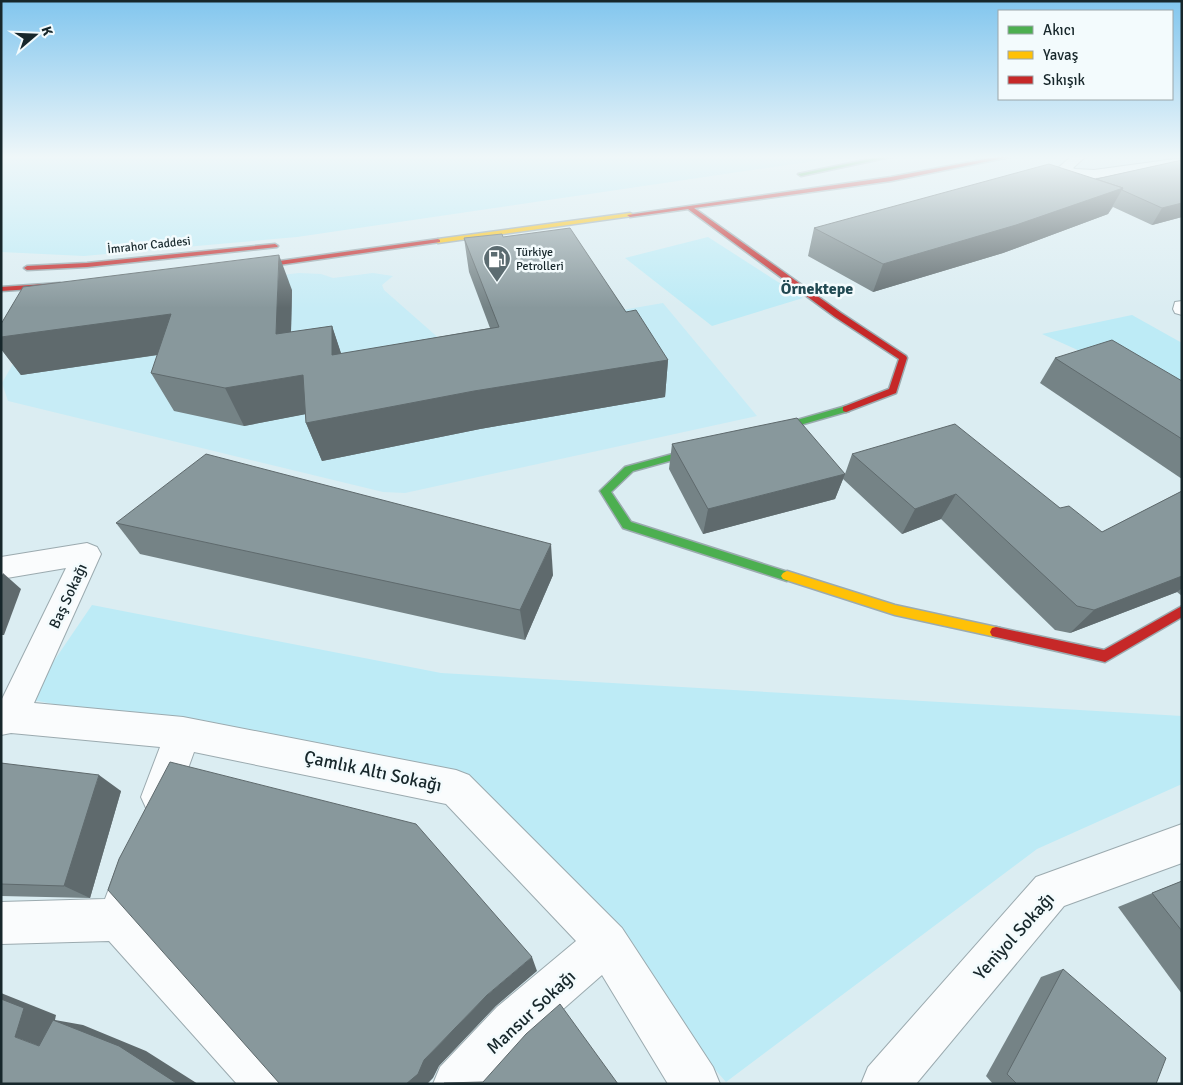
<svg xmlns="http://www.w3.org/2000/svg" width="1183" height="1085" viewBox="0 0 1183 1085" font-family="Signika,sans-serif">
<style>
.built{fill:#c7ecf6}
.green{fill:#bdebf6}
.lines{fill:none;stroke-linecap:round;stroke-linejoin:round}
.street-casing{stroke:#9baaaf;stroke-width:2}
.fast-casing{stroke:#9baaaf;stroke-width:3}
.slow-casing{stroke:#9baaaf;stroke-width:3}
.jam-casing{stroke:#9baaaf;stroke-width:3}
.street{fill:#fafcfd;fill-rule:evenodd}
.fast{fill:#4caf50;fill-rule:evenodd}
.slow{fill:#ffc107;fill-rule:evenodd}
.jam{fill:#c62828;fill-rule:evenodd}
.wall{fill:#758386}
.shaded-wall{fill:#5f6a6d}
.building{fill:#88989c;stroke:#5f6a6d}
.labels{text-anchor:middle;stroke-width:5;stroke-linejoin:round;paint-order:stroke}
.far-street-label{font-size:12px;fill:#17272b;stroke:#f3fbfd}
.far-poi-label{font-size:12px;fill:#17272b;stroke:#f3fbfd;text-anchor:start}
.street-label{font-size:15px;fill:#17272b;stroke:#f3fbfd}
.far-district-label{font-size:16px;font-weight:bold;fill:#214952;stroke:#f3fbfd}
.near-street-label{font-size:18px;fill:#17272b;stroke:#f3fbfd}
</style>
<rect width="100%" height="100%" fill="#dbedf2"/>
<!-- built -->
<polygon class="built" points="299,273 321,274 333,278 373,273 393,276 382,285 384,290 442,341 663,303 757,416 405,493 383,492 8,401 2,383 50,299 117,294"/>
<!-- green -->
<g class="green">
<polygon points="1,156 848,156 297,237 84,256 1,252"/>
<polygon points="708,237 803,298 712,326 625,258"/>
<polygon points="1132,315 1182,343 1182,397 1042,334"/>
<polygon points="92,605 441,673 1182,716 1182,784 1037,849 726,1082 468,787 28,699"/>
</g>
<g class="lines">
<defs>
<g id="street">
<path d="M1072,156H1086L1073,168L1075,169L1094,170L1182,158V166C1162,169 1081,184 1067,176C1064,174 1061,170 1059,167Z"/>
<polygon points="1182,301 1182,315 1175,313 1173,309 1175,302"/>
<polygon points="87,543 97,547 101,554 34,703 183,717 456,770 469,775 622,928 713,1067 720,1084 668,1084 602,975 529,1039 489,1084 433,1084 440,1067 497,1007 576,941 446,804 194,752 173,810 160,816 147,810 141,797 160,747 11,733 1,735 1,701 66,568 1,579 1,557"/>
<polygon points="1182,824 1182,863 1064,906 916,1084 861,1084 868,1067 1036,877"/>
<polygon points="135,851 149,857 155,871 141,914 287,1067 294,1084 237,1084 109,941 1,944 1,902 105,899 121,857"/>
</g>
<g id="fast">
<polygon points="884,156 895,156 801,176 798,174"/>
<polygon points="846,406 849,407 849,411 765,435 760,432 762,430"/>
<polygon points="706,445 711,448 709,450 633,471 611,492 631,522 791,573 793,576 791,579 787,581 623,528 600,491 625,467"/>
</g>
<g id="slow">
<polygon points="630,213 632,214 632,216 438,243 435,241 438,239"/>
<polygon points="787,571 895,605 996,627 1000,628 1002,632 1000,636 996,637 895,615 783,579 781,576 783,573"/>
</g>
<g id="jam">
<polygon points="1002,156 1014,156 891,181 694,208 841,313 906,356 907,358 896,393 846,412 843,411 843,407 889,389 899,359 835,317 688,209 630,217 627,215 891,177"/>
<polygon points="438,239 440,240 440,242 244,270 241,268 244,266"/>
<polygon points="275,244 278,246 277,247 87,267 27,270 24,268 27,266 87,263"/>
<polygon points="60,283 64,285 63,287 1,291 1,287"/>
<polygon points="1182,606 1182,617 1105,662 996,637 992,636 990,632 992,628 996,627 1104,650"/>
</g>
</defs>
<!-- street casing -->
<use href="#street" class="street-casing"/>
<!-- fast casing -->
<use href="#fast" class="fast-casing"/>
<!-- slow casing -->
<use href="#slow" class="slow-casing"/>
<!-- jam casing -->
<use href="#jam" class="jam-casing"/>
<!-- street -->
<use href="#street" class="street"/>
<!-- fast -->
<use href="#fast" class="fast"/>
<!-- slow -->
<use href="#slow" class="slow"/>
<!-- jam -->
<use href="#jam" class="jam"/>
</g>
<!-- wall -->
<g class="wall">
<polygon points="1182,160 1182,217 1152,225 1113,207 1108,214 1003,253 873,292 808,256 814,228 1095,179"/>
<polygon points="503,237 626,312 668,360 665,397 480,429 322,461 306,423 305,414 244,426 174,411 151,373 158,355 21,375 1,349 1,324 292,290 291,332 332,326 341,354 490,328 469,272 464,238"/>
<polygon points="1055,358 1182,381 1182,479 1040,383"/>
<polygon points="672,444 845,474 852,454 1102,532 1182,491 1182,596 1177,592 1070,633 1055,630 941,519 902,534 843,479 835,499 703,534 669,469"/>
<polygon points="116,523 553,575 525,640 140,554"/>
<polygon points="1,763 121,791 90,898 1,896"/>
<polygon points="1182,881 1182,994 1118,907"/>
<polygon points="1063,969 1156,1084 993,1084 986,1076 1041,977"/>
</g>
<!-- shaded-wall -->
<g class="shaded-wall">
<polygon points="1123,188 1108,214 1003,253 873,292 883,264"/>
<polygon points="1182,203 1182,217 1152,225 1162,208"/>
<polygon points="279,255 292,290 290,371 276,334"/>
<polygon points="171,314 190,350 21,375 1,349 1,337"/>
<polygon points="332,326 344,362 332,355"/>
<polygon points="668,360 665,397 480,429 322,461 306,423 474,391"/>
<polygon points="303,375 317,412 244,426 225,388"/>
<polygon points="845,474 835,499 703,534 708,509"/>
<polygon points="956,494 941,519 902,534 915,509"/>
<polygon points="551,544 553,575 525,640 520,610"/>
<polygon points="3,573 21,589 4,635 1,635 1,577"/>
<polygon points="1182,576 1182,588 1177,592 1070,633 1094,610"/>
<polygon points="99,775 121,791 90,898 64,886"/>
<polygon points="532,957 537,971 496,1006 439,1066 433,1078 427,1084 406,1084 424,1060 487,995"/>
<polygon points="1,993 56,1015 55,1020 83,1025 146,1051 198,1084 178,1084 39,1046 15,1037 1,999"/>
</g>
<!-- building -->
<g class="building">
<polygon points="1182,160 1182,203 1162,208 1122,190 1123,188 1096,179"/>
<polygon points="1049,164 1123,188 1016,225 883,264 814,228"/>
<polygon points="570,228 626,312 636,310 668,360 474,391 306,423 303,375 225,388 151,373 171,314 1,337 1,324 23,287 279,255 276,334 332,326 332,355 499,327 464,238 502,234 503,237"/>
<polygon points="1112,340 1182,381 1182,439 1055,358"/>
<polygon points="797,418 845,474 708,509 672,444"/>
<polygon points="955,424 1060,508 1069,506 1102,532 1182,491 1182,576 1094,610 1077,606 956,494 915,509 852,454"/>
<polygon points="206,454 551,544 520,610 116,523"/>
<polygon points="170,762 416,824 532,957 487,995 424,1060 418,1074 406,1084 280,1084 108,890 119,859"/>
<polygon points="1,763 99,775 64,886 1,884"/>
<polygon points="1182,881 1182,931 1152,893"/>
<polygon points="1063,969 1166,1058 1156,1084 1017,1084 1007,1074"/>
<polygon points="1,999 24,1008 15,1037 39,1046 53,1020 119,1046 178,1084 1,1084"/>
<polygon points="560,1004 618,1084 445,1084 444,1083 483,1082 526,1034"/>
</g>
<!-- sky -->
<linearGradient id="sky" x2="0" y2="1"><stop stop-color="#82c6ee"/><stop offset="0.51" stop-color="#eff7f9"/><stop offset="1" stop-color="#eff7f9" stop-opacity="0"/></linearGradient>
<rect width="1183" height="308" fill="url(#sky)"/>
<!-- icons -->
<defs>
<symbol id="fuel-pin" viewBox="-11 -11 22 30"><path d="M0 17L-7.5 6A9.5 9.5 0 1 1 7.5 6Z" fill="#5c6c71" stroke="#f3fbfd"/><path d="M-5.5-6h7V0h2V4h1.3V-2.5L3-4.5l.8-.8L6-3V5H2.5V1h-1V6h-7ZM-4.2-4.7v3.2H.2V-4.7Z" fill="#fff"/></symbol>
</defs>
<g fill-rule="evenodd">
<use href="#fuel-pin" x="481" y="243" width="32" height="43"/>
</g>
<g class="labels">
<!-- far-street labels -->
<g class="far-street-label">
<text transform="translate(149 245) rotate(-6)" y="4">İmrahor Caddesi</text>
</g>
<!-- far-poi labels -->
<g class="far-poi-label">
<text x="516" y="256">Türkiye<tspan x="516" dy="14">Petrolleri</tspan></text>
</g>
<!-- street labels -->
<g class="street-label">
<text transform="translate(68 596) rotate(-65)" y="5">Baş Sokağı</text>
</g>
<!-- far-district labels -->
<g class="far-district-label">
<text x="817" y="294">Örnektepe</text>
</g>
<!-- near-street labels -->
<g class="near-street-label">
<text transform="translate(373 771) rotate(12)" y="6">Çamlık Altı Sokağı</text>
<text transform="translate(1014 936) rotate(-48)" y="6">Yeniyol Sokağı</text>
<text transform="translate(531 1012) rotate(-43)" y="6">Mansur Sokağı</text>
</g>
</g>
<!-- border -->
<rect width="1183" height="1085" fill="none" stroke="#17272b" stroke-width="5"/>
<!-- legend -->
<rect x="998" y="10" width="175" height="90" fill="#f3fbfd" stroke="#9ba6a9"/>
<rect x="1008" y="26" width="25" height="8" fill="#4caf50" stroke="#9ba6a9"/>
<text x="1043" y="35" font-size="15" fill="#17272b">Akıcı</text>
<rect x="1008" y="51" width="25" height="8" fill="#ffc107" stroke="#9ba6a9"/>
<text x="1043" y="60" font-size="15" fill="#17272b">Yavaş</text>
<rect x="1008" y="76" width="25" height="8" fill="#c62828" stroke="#9ba6a9"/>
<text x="1043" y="85" font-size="15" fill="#17272b">Sıkışık</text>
<!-- north arrow -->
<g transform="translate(35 35) rotate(71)" stroke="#f3fbfd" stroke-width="4" paint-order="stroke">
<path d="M0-4L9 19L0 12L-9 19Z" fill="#17272b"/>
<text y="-8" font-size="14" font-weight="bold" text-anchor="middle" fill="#17272b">K</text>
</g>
</svg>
